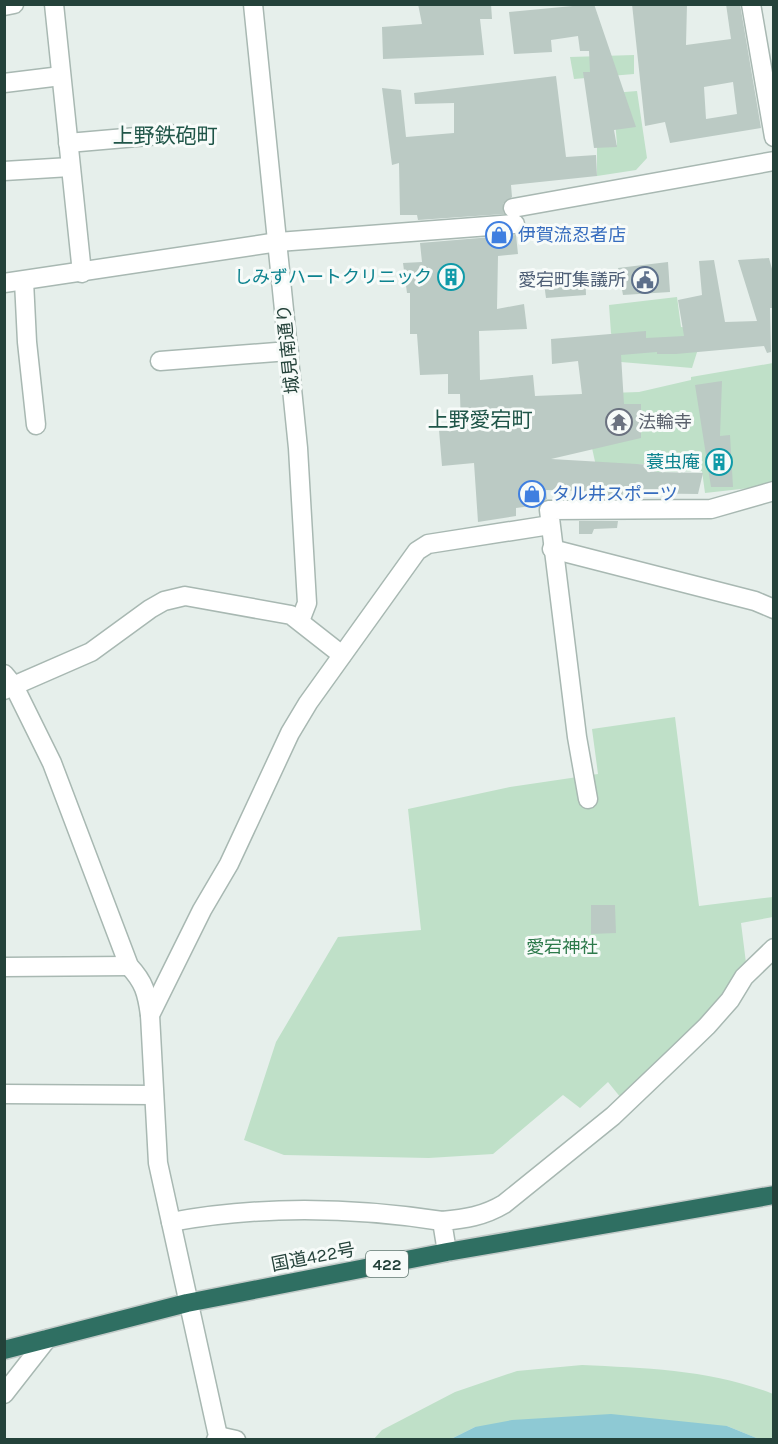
<svg xmlns="http://www.w3.org/2000/svg" width="778" height="1444" viewBox="0 0 778 1444" font-family="Karla,'Noto Sans JP',sans-serif">
<style>
.green{fill:#bfe0c8}
.water{fill:#8ec9d4}
.building{fill:#bbcac4;fill-rule:evenodd}
.lines{fill:none;stroke-linecap:round;stroke-linejoin:round}
.minor-casing{stroke:#a8b8b2;stroke-width:21}
.highway-casing{stroke:#c2cac8;stroke-width:21}
.minor{stroke:#fff;stroke-width:18}
.highway{stroke:#2f6f62;stroke-width:18}
.labels{text-anchor:middle;stroke-width:6;stroke-linejoin:round;paint-order:stroke}
.shield{fill:#f7fbf9;stroke:#637a73;stroke-width:1.5}
.shield-label{font-size:16px;font-weight:bold;fill:#24423a}
.shop-label{font-size:18px;fill:#366cbe;stroke:#f7fbf9;text-anchor:start}
.culture-label{font-size:18px;fill:#0d838f;stroke:#f7fbf9;text-anchor:end}
.service-label{font-size:18px;fill:#4e5e75;stroke:#f7fbf9;text-anchor:end}
.street-label{font-size:18px;fill:#24423a;stroke:#f7fbf9}
.worship-label{font-size:18px;fill:#5b616d;stroke:#f7fbf9;text-anchor:start}
.park-label{font-size:18px;fill:#2d7a4b;stroke:#f7fbf9}
.quarter-label{font-size:21px;fill:#1f5548;stroke:#f7fbf9}
</style>
<rect width="100%" height="100%" fill="#e6efeb"/>
<!-- green -->
<g class="green">
<polygon points="634,55 634,74 574,79 570,57"/>
<polygon points="637,91 647,158 636,170 597,176 597,147 617,145 613,93"/>
<polygon points="677,297 681,327 691,328 698,349 692,368 621,362 611,333 609,305"/>
<polygon points="773,363 773,482 759,487 705,493 702,471 656,472 654,465 646,464 596,466 580,394 639,392 691,380 691,377"/>
<polygon points="675,717 699,906 773,897 773,917 741,923 746,963 722,997 621,1098 608,1082 580,1108 563,1095 493,1154 429,1158 284,1155 244,1140 276,1042 338,937 421,930 408,809 510,787 598,774 592,729"/>
<path d="M582,1365C646,1368 713,1370 773,1394V1439H759L727,1426L475,1427L451,1439L373,1440L382,1430L455,1392L517,1371Z"/>
</g>
<!-- water -->
<polygon class="water" points="611,1414 727,1426 759,1439 451,1439 475,1427 512,1420"/>
<!-- building -->
<g class="building">
<polygon points="418,4 491,4 492,19 480,19 484,55 383,59 382,27 422,24"/>
<polygon points="594,4 636,127 614,130 617,147 594,148 583,72 590,72 589,51 580,51 578,36 551,40 552,52 514,54 509,12"/>
<path d="M632,4H687L686,45L731,39L726,4H740L761,128L670,143L665,122L645,126ZM733,82L737,114L706,119L704,87Z"/>
<polygon points="556,76 566,157 596,155 597,176 511,185 512,197 503,204 504,214 418,220 417,215 400,215 399,163 392,165 382,88 401,90 406,137 454,133 454,103 415,104 414,93"/>
<polygon points="516,235 518,254 498,256 497,309 524,304 527,329 479,331 480,380 533,375 535,396 582,394 578,361 552,364 551,339 646,331 646,338 684,336 678,300 702,295 699,261 714,260 725,322 757,321 738,260 769,258 774,276 774,308 770,308 771,352 767,353 764,346 676,354 657,354 657,352 621,355 624,404 641,404 641,438 551,459 654,465 656,472 703,473 698,494 623,493 622,498 580,499 580,491 546,490 547,499 539,505 516,508 516,516 478,522 474,463 442,466 439,430 461,429 460,394 448,394 448,374 420,375 417,334 410,334 410,293 407,293 403,263 422,262 420,243"/>
<polygon points="668,262 670,292 623,295 618,268"/>
<polygon points="585,272 586,295 546,298 543,276"/>
<polygon points="722,381 720,436 730,435 733,487 711,487 695,385"/>
<polygon points="579,521 618,521 617,528 594,529 592,534 579,534"/>
<polygon points="591,905 615,905 616,933 591,934"/>
</g>
<g class="lines">
<defs>
<g id="minor">
<polyline points="54,4 82,273"/>
<polyline points="253,4 298,448 307,603 300,621"/>
<polyline points="751,4 774,137"/>
<polyline points="4,6 14,4"/>
<polyline points="4,83 61,76"/>
<polyline points="68,143 171,134"/>
<polyline points="4,171 70,167"/>
<polyline points="513,208 774,161"/>
<polyline points="24,281 27,342 36,425"/>
<polyline points="4,283 278,242 515,224"/>
<polyline points="160,361 289,351"/>
<polyline points="552,549 755,601 774,609"/>
<path d="M4,674L14,686L52,763L129,966C144,982 147,993 150,1015"/>
<polyline points="4,690 91,652 150,609 164,601 185,596 291,615 342,655"/>
<polyline points="588,799 577,737 549,510 711,509 774,491"/>
<polyline points="4,967 129,966"/>
<polyline points="4,1094 154,1095"/>
<path d="M171,1222C262,1205 351,1207 442,1221"/>
<path d="M447,1252L442,1221C465,1219 484,1216 504,1204L613,1116L677,1055L707,1026L730,1000L744,977L774,948"/>
<polyline points="4,1394 47,1339"/>
<polyline points="218,1436 236,1440"/>
<polyline points="216,1440 218,1436 158,1163 150,1015 202,910 229,864 290,733 308,703 417,551 428,544 550,525"/>
</g>
<polyline id="highway" points="4,1350 187,1303 447,1252 774,1195"/>
</defs>
<!-- minor casing -->
<use href="#minor" class="minor-casing"/>
<!-- highway casing -->
<use href="#highway" class="highway-casing"/>
<!-- minor -->
<use href="#minor" class="minor"/>
<!-- highway -->
<use href="#highway" class="highway"/>
</g>
<!-- icons -->
<defs>
<symbol id="shop-ring" viewBox="-11 -11 22 22"><circle r="9.5" fill="#f7fbf9" stroke="#3f7fe0" stroke-width="1.5"/><path d="M-5-2.5h2.3a2.7 3.5 0 0 1 5.4 0H5L5.5 6h-11ZM-1.5-2.5h3a1.5 2.3 0 0 0-3 0Z" fill="#3f7fe0"/></symbol>
<symbol id="building-ring" viewBox="-11 -11 22 22"><circle r="9.5" fill="#f7fbf9" stroke="#0f9aa8" stroke-width="1.5"/><path d="M-4-6H4V6H1V3H-1V6H-4ZM-2.5-4.3h1.7v1.8h-1.7ZM.8-4.3h1.7v1.8H.8ZM-2.5-1h1.7V.8h-1.7ZM.8-1h1.7V.8H.8Z" fill="#0f9aa8"/></symbol>
<symbol id="civic-ring" viewBox="-11 -11 22 22"><circle r="9.5" fill="#f7fbf9" stroke="#5c6f8a" stroke-width="1.5"/><path d="M-.6-6.5H3V-4.5H.6V-3L4-1V1h2V6H-6V1h2V-1L-.6-3ZM-1.2 2.5V6h2.4V2.5Z" fill="#5c6f8a"/></symbol>
<symbol id="temple-ring" viewBox="-11 -11 22 22"><circle r="9.5" fill="#f7fbf9" stroke="#6b7280" stroke-width="1.5"/><path d="M0-6L5-2H3V0L6.5 2.5H4V6H1.5V3h-3V6H-4V2.5H-6.5L-3 0V-2H-5Z" fill="#6b7280"/></symbol>
</defs>
<g fill-rule="evenodd">
<use href="#shop-ring" x="484" y="220" width="30" height="30"/>
<use href="#building-ring" x="436" y="262" width="30" height="30"/>
<use href="#civic-ring" x="630" y="265" width="30" height="30"/>
<use href="#temple-ring" x="604" y="407" width="30" height="30"/>
<use href="#building-ring" x="704" y="447" width="30" height="30"/>
<use href="#shop-ring" x="517" y="479" width="30" height="30"/>
</g>
<g class="labels">
<!-- shield labels -->
<rect class="shield" x="366" y="1251" width="42" height="26" rx="4.5"/>
<g class="shield-label">
<text x="387" y="1270">422</text>
</g>
<!-- shop labels -->
<g class="shop-label">
<text x="518" y="241">伊賀流忍者店</text>
<text x="552" y="500">タル井スポーツ</text>
</g>
<!-- culture labels -->
<g class="culture-label">
<text x="432" y="283">しみずハートクリニック</text>
<text x="700" y="468">蓑虫庵</text>
</g>
<!-- service labels -->
<g class="service-label">
<text x="626" y="286">愛宕町集議所</text>
</g>
<!-- street labels -->
<g class="street-label">
<text transform="translate(288 349) rotate(-96)" y="6">城見南通り</text>
<text transform="translate(313 1257) rotate(-11)" y="6">国道422号</text>
</g>
<!-- worship labels -->
<g class="worship-label">
<text x="638" y="428">法輪寺</text>
</g>
<!-- park labels -->
<g class="park-label">
<text x="562" y="953">愛宕神社</text>
</g>
<!-- quarter labels -->
<g class="quarter-label">
<text x="165" y="143">上野鉄砲町</text>
<text x="480" y="427">上野愛宕町</text>
</g>
</g>
<!-- border -->
<rect width="778" height="1444" fill="none" stroke="#24423a" stroke-width="12"/>
</svg>
